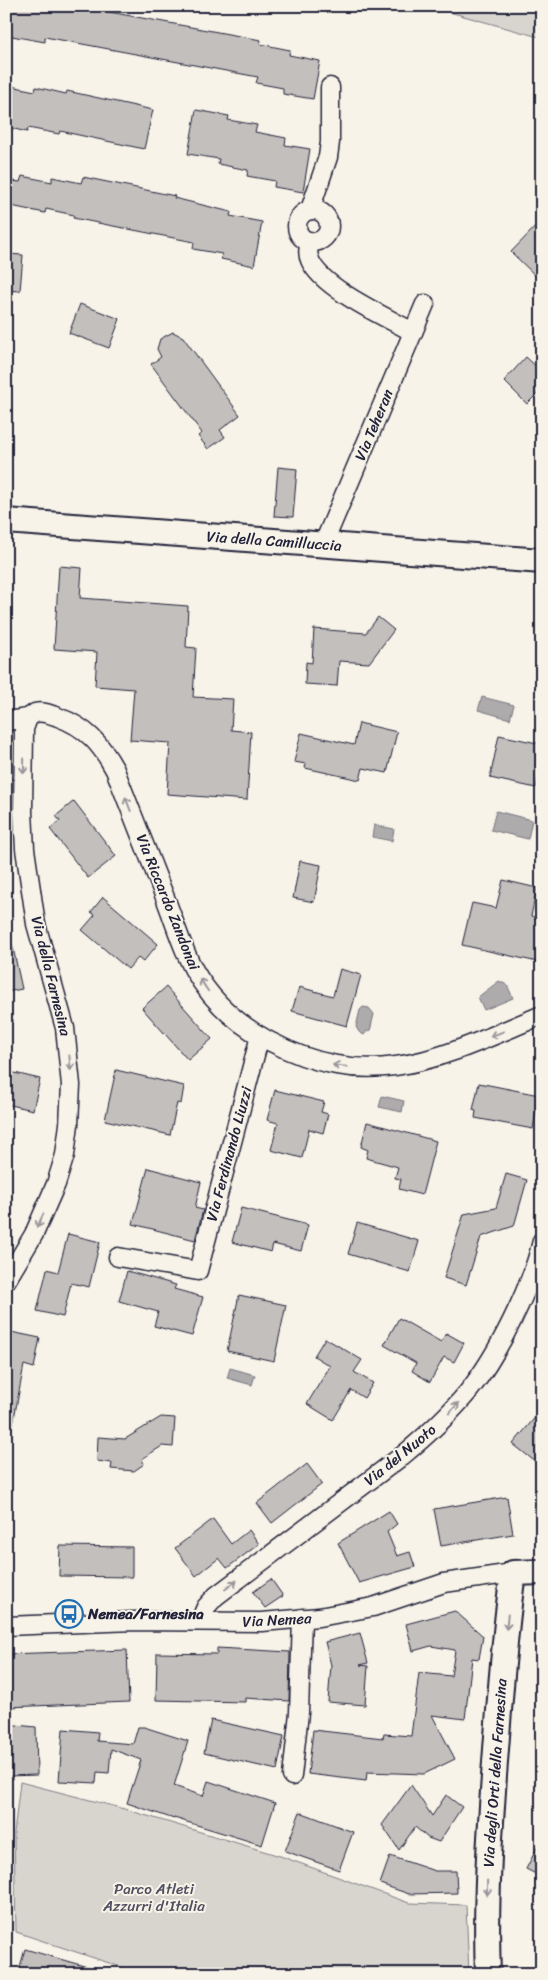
<svg xmlns="http://www.w3.org/2000/svg" width="548" height="1980" viewBox="0 0 548 1980" font-family="Sriracha,sans-serif">
<style>
.green{fill:#d8d5cf;stroke:#7d7c85}
.water{fill:#aeabad;stroke:#76747f}
.building{fill:#c2bfbd;stroke:#22223b}
.lines{fill:none;stroke-linecap:round;stroke-linejoin:round}
.street-casing{stroke:#22223b;stroke-width:21}
.secondary-casing{stroke:#22223b;stroke-width:28}
.street{stroke:#f7f3e8;stroke-width:18}
.secondary{stroke:#f7f3e8;stroke-width:24}
.oneway{stroke:#97959a}
.labels{text-anchor:middle;stroke-width:4;stroke-linejoin:round;paint-order:stroke}
.street-label{font-size:15px;fill:#22223b;stroke:#f7f3e8}
.poi-label{font-size:15px;font-weight:bold;fill:#22223b;stroke:#f7f3e8;text-anchor:start}
.park-label{font-size:15px;fill:#504f60;stroke:#f7f3e8}
</style>
<rect width="100%" height="100%" fill="#f7f3e8"/>
<filter id="ink" filterUnits="userSpaceOnUse"><feTurbulence type="fractalNoise" baseFrequency=".02" numOctaves="2"/><feDisplacementMap in="SourceGraphic" scale="10" xChannelSelector="R" yChannelSelector="G"/><feConvolveMatrix kernelMatrix="1 2 1 2 8 2 1 2 1" color-interpolation-filters="sRGB"/></filter>
<g filter="url(#ink)">
<!-- green -->
<g class="green">
<polygon points="428,6 542,6 542,38 535,36"/>
<polygon points="20,1782 121,1808 280,1856 409,1903 466,1905 469,1974 142,1974 16,1932 14,1833"/>
</g>
<!-- water -->
<g class="water">
<polygon points="482,697 514,705 510,719 478,710"/>
<polygon points="496,811 532,820 528,839 491,830"/>
<polygon points="374,825 394,829 392,841 372,837"/>
<polygon points="499,981 507,985 513,998 484,1010 478,997"/>
<polygon points="363,1007 369,1008 374,1014 370,1031 367,1031 364,1035 359,1032 356,1027 360,1010"/>
<polygon points="382,1096 404,1101 402,1112 379,1107"/>
<polygon points="230,1368 255,1375 252,1385 227,1378"/>
</g>
<!-- building -->
<g class="building">
<polygon points="6,6 77,6 261,40 260,44 290,50 289,55 320,61 313,99 283,94 283,88 256,83 258,77 45,37 45,42 6,35"/>
<polygon points="6,85 35,91 36,87 66,94 67,91 153,110 144,149 60,131 59,134 28,128 27,132 6,127"/>
<polygon points="196,110 229,116 228,120 257,125 255,132 286,138 285,145 310,149 303,192 274,187 275,181 247,176 248,170 218,164 219,159 188,154"/>
<polygon points="22,176 52,182 52,177 81,183 83,177 175,196 174,198 231,212 230,216 262,222 254,266 221,259 222,254 193,249 194,242 73,218 74,215 46,209 45,213 6,205 6,180 20,182"/>
<polygon points="542,220 542,282 511,252"/>
<polygon points="6,254 23,255 20,291 6,290"/>
<polygon points="80,304 120,319 109,348 69,333"/>
<polygon points="173,332 183,337 240,415 220,430 225,437 208,449 198,436 202,433 151,364 161,357 157,349 160,339"/>
<polygon points="526,357 542,372 542,389 527,404 504,381"/>
<polygon points="278,467 297,469 293,517 274,516"/>
<polygon points="59,566 82,568 80,598 188,606 186,647 196,648 193,697 233,699 231,730 251,732 247,800 167,794 170,743 130,740 134,689 95,686 97,652 54,649"/>
<polygon points="378,617 394,630 369,663 339,661 337,686 305,684 306,662 312,663 314,629 366,633"/>
<polygon points="359,723 397,732 387,773 363,768 360,780 305,768 306,764 294,762 301,733 354,745"/>
<polygon points="499,735 542,744 542,759 536,788 490,778"/>
<polygon points="74,801 116,856 88,878 50,829 60,821 56,816"/>
<polygon points="300,861 321,865 314,902 293,898"/>
<polygon points="503,880 537,888 531,916 542,919 542,963 462,945 472,903 496,908"/>
<polygon points="103,897 158,944 143,962 138,958 128,969 82,930 95,915 91,912"/>
<polygon points="6,943 12,943 22,989 6,992"/>
<polygon points="340,969 361,975 347,1026 292,1011 299,987 333,996"/>
<polygon points="166,987 212,1039 188,1060 142,1008"/>
<polygon points="116,1070 184,1086 181,1104 177,1103 170,1135 105,1120"/>
<polygon points="6,1071 40,1079 33,1110 6,1104"/>
<polygon points="479,1083 539,1095 533,1129 475,1118 476,1111 473,1110"/>
<polygon points="275,1090 324,1102 321,1112 328,1114 323,1133 309,1129 302,1158 271,1150 278,1123 267,1120"/>
<polygon points="367,1122 436,1141 422,1195 399,1189 401,1179 395,1178 398,1167 366,1158 368,1150 361,1147"/>
<polygon points="148,1168 201,1182 195,1208 203,1210 195,1240 133,1224"/>
<polygon points="506,1174 527,1180 514,1226 481,1237 466,1285 444,1278 464,1214 496,1208"/>
<polygon points="241,1208 308,1225 301,1251 273,1244 271,1252 232,1242"/>
<polygon points="357,1223 419,1241 410,1272 348,1254"/>
<polygon points="68,1234 100,1242 89,1287 71,1283 63,1317 37,1311 47,1269 58,1272"/>
<polygon points="127,1271 176,1285 174,1289 203,1297 192,1336 154,1326 158,1312 119,1301"/>
<polygon points="239,1295 286,1305 274,1361 227,1351"/>
<polygon points="399,1318 441,1342 446,1333 464,1343 454,1362 444,1357 430,1382 412,1371 416,1363 384,1345"/>
<polygon points="11,1332 40,1338 34,1368 24,1365 13,1424 6,1423 6,1356"/>
<polygon points="325,1338 362,1360 354,1372 373,1383 364,1398 351,1390 333,1420 307,1404 330,1366 314,1356"/>
<polygon points="542,1409 542,1467 513,1444"/>
<polygon points="161,1417 175,1418 173,1447 162,1446 142,1459 144,1464 134,1471 111,1469 112,1463 97,1461 98,1437 125,1439"/>
<polygon points="307,1464 322,1484 272,1523 257,1503"/>
<polygon points="507,1497 513,1534 441,1546 434,1509"/>
<polygon points="389,1511 397,1524 387,1532 397,1556 410,1552 415,1567 359,1583 338,1543"/>
<polygon points="213,1519 231,1544 249,1530 259,1544 227,1568 219,1558 196,1576 175,1548"/>
<polygon points="60,1546 132,1547 132,1577 59,1576"/>
<polygon points="271,1579 283,1596 265,1608 253,1592"/>
<polygon points="455,1611 483,1636 479,1659 472,1658 465,1719 432,1715 455,1759 424,1774 367,1772 366,1781 308,1774 313,1730 383,1738 384,1734 411,1736 419,1673 451,1676 455,1650 431,1646 413,1651 406,1624"/>
<polygon points="360,1633 368,1663 360,1665 368,1666 365,1705 328,1702 331,1665 325,1642"/>
<polygon points="217,1648 290,1652 289,1701 245,1698 245,1702 156,1700 157,1653 217,1654"/>
<polygon points="127,1650 129,1702 8,1707 6,1654"/>
<polygon points="211,1720 284,1736 277,1770 204,1753"/>
<polygon points="6,1724 36,1727 37,1775 8,1776"/>
<polygon points="138,1727 144,1727 188,1741 174,1786 203,1796 208,1781 275,1803 262,1845 174,1818 174,1819 127,1803 141,1760 111,1749 109,1773 97,1772 96,1783 59,1781 63,1729 98,1732 97,1741 133,1744"/>
<polygon points="411,1785 432,1816 446,1795 462,1807 439,1842 428,1838 415,1827 399,1850 382,1825"/>
<polygon points="300,1812 353,1832 339,1870 285,1851"/>
<polygon points="542,1838 542,1877 526,1869"/>
<polygon points="390,1856 435,1871 456,1871 457,1893 409,1894 380,1884"/>
<polygon points="25,1949 98,1970 98,1974 18,1974"/>
</g>
<g class="lines">
<defs>
<g id="street">
<polyline points="310,210 328,157 330,142 330,87"/>
<circle cx="313" cy="226" r="16"/>
<path d="M310,241C308,248 307,254 310,260C321,288 386,317 413,332"/>
<polyline points="323,545 425,304"/>
<polyline points="6,721 28,718"/>
<polyline points="118,1257 198,1271 260,1036"/>
<path d="M6,1281L34,1234L56,1184L65,1155L69,1124L71,1085L65,1028L36,924L25,849L23,812L24,729L28,718L35,713C43,711 50,714 58,717C86,727 101,744 115,770C132,813 149,856 166,900C175,923 182,948 194,970C212,1002 237,1024 269,1041C373,1096 444,1056 542,1015"/>
<path d="M200,1621L206,1607L216,1596L402,1456C425,1437 448,1416 468,1392C498,1355 531,1288 542,1241"/>
<polyline points="6,1626 134,1621 262,1622 319,1617 373,1607 444,1583 513,1573"/>
<polyline points="292,1776 299,1713 302,1618"/>
</g>
<g id="secondary">
<polyline points="6,521 542,561"/>
<path d="M488,1974C485,1903 490,1833 495,1762C500,1699 504,1636 513,1573L542,1572"/>
</g>
</defs>
<!-- street casing -->
<use href="#street" class="street-casing"/>
<!-- secondary casing -->
<use href="#secondary" class="secondary-casing"/>
<!-- street -->
<use href="#street" class="street"/>
<!-- secondary -->
<use href="#secondary" class="secondary"/>
</g>
<!-- one-way arrows -->
<defs><path id="oneway-shaft" d="M-6 0H5M1.5-3L5.5 0L1.5 3" fill="none" stroke-width="1.6" stroke-linecap="round" stroke-linejoin="round" transform="scale(1.25)"/></defs>
<g class="oneway">
<use href="#oneway-shaft" transform="translate(24 766) rotate(91)"/>
<use href="#oneway-shaft" transform="translate(128 804) rotate(-111)"/>
<use href="#oneway-shaft" transform="translate(204 985) rotate(-124)"/>
<use href="#oneway-shaft" transform="translate(497 1034) rotate(158)"/>
<use href="#oneway-shaft" transform="translate(70 1063) rotate(85)"/>
<use href="#oneway-shaft" transform="translate(340 1066) rotate(-172)"/>
<use href="#oneway-shaft" transform="translate(40 1221) rotate(116)"/>
<use href="#oneway-shaft" transform="translate(454 1408) rotate(-47)"/>
<use href="#oneway-shaft" transform="translate(231 1585) rotate(-37)"/>
<use href="#oneway-shaft" transform="translate(507 1622) rotate(96)"/>
<use href="#oneway-shaft" transform="translate(487 1888) rotate(91)"/>
</g>
</g>
<!-- icons -->
<defs>
<symbol id="bus-ring" viewBox="-11 -11 22 22"><circle r="9.5" fill="#f7f3e8" stroke="#1f6fb2" stroke-width="1.5"/><path d="M-5-6H5V4H4V6H2V4H-2V6H-4V4H-5ZM-3.5-4V0h7V-4ZM-3.5 1.2v1.5H-2V1.2ZM2 1.2v1.5H3.5V1.2Z" fill="#1f6fb2"/></symbol>
</defs>
<g fill-rule="evenodd">
<use href="#bus-ring" x="53" y="1598" width="32" height="32"/>
</g>
<g class="labels">
<!-- street labels -->
<g class="street-label">
<text transform="translate(374 425) rotate(-67)" y="5">Via Teheran</text>
<text transform="translate(274 541) rotate(4)" y="5">Via della Camilluccia</text>
<text transform="translate(168 902) rotate(68)" y="5">Via Riccardo Zandonai</text>
<text transform="translate(51 976) rotate(76)" y="5">Via della Farnesina</text>
<text transform="translate(229 1154) rotate(-75)" y="5">Via Ferdinando Liuzzi</text>
<text transform="translate(400 1455) rotate(-39)" y="5">Via del Nuoto</text>
<text transform="translate(277 1620) rotate(-3)" y="5">Via Nemea</text>
<text transform="translate(495 1773) rotate(-86)" y="5">Via degli Orti della Farnesina</text>
</g>
<!-- poi labels -->
<g class="poi-label">
<text x="88" y="1619">Nemea/Farnesina</text>
</g>
<!-- park labels -->
<g class="park-label">
<text x="154" y="1894">Parco Atleti<tspan x="154" dy="17">Azzurri d'Italia</tspan></text>
</g>
</g>
<!-- margin -->
<rect width="548" height="1980" fill="none" stroke="#f7f3e8" stroke-width="25"/>
<rect x="12" y="12" width="523" height="1955" fill="none" stroke="#22223b" stroke-width="2" filter="url(#ink)"/>
</svg>
